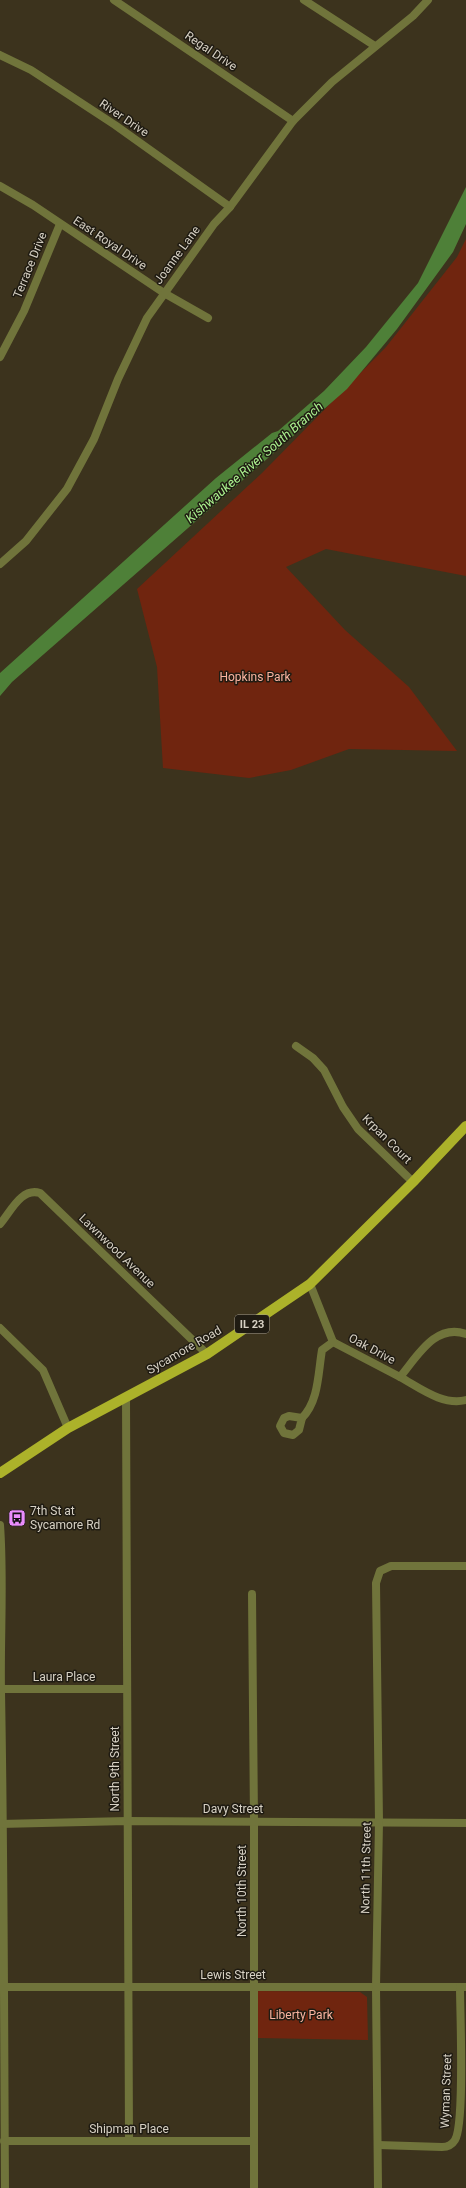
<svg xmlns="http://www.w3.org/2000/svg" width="466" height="2188" viewBox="0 0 466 2188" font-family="Roboto,sans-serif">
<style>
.green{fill:#70250f}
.water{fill:#4e8038}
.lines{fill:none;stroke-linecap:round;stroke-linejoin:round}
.minor{stroke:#70743b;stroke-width:8}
.major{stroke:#acb22a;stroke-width:10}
.labels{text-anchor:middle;stroke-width:3;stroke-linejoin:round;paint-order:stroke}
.shield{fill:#1f1b12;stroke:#a09a8f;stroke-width:1}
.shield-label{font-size:11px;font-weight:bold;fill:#d7d1c4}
.street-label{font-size:12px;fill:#d7d1c4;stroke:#1f1b12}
.park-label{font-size:12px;fill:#fbb4a0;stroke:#1f1b12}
.poi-label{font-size:12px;fill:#d7d1c4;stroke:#1f1b12;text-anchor:start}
.water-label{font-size:13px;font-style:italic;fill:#aaf08e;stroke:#1f1b12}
</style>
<rect width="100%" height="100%" fill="#3c331d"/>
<!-- green -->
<g class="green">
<polygon points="466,239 466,576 326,549 286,567 345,630 409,687 457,751 349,749 291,770 249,778 163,768 157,667 137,589 262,473 386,347 457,257"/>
<polygon points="256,1991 360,1992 367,1997 368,2040 257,2038"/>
</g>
<!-- water -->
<polygon class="water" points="466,187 466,224 453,252 397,329 347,389 12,682 0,696 0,673 216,478 272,433 278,431 324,391 366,347 418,283"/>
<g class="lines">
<!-- minor -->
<g class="minor">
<polyline points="114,0 293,121"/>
<polyline points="304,0 375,46"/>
<polyline points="0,55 31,70 115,125 230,207"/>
<polyline points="0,186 33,205 164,293 208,318"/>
<polyline points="0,357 24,311 60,224"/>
<polyline points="0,564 26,541 67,489 94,439 118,379 147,318 214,224 230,207 293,121 332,82 413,16 428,0"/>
<polyline points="296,1046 313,1058 324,1070 343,1107 358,1129 413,1182"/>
<path d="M0,1224C10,1213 21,1187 40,1193L207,1354"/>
<polyline points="310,1284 333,1342"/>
<polyline points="0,1328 43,1370 68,1428"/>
<path d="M466,1334C435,1323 417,1357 400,1377C420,1388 443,1406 466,1400"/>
<polyline points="333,1342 400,1377"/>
<polyline points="126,1397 129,2140"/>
<polygon points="289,1416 302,1418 299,1430 293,1435 284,1433 280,1426 284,1418"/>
<path d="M302,1418C319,1401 318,1373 322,1350L333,1342"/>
<path d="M0,1525C4,1581 0,1636 1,1692C4,1857 4,2023 5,2188"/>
<polyline points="252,1594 254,1822 254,2188"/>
<polyline points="1,1689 127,1689"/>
<polyline points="0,1824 127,1821 466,1823"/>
<polyline points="0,1987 466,1987"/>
<polyline points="4,2141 254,2141"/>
<path d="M378,2145L442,2147C448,2147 452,2145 455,2140C465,2124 460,2013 460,1987"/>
<polyline points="378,2188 376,1987 379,1822 376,1583 380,1571 391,1566 466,1566"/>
</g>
<!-- major -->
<polyline class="major" points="0,1473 68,1428 207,1354 310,1284 413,1182 466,1126"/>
</g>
<!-- icons -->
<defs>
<symbol id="bus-square" viewBox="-11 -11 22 22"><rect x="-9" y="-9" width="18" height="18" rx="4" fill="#ea8dfd" stroke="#1f1b12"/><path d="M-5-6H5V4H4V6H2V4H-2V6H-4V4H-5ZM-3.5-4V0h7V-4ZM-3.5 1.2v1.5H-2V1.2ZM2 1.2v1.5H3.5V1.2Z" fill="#111"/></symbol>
</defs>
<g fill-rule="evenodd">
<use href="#bus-square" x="7" y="1508" width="20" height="20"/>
</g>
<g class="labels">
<!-- shield labels -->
<rect class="shield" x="235" y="1315" width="34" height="18" rx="3"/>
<g class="shield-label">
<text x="252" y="1328">IL 23</text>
</g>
<!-- street labels -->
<g class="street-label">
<text transform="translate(211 51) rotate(34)" y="4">Regal Drive</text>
<text transform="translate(124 118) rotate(34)" y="4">River Drive</text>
<text transform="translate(110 243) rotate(34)" y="4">East Royal Drive</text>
<text transform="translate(177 255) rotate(-54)" y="4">Joanne Lane</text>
<text transform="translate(30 265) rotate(-68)" y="4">Terrace Drive</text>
<text transform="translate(387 1139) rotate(45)" y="4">Krpan Court</text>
<text transform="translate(117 1251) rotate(44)" y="4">Lawnwood Avenue</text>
<text transform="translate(372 1349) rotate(28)" y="4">Oak Drive</text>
<text transform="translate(184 1350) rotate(-30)" y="4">Sycamore Road</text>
<text x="64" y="1681">Laura Place</text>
<text transform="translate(115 1769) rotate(-90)" y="4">North 9th Street</text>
<text x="233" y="1813">Davy Street</text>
<text transform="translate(366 1868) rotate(-89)" y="4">North 11th Street</text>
<text transform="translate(242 1891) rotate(-90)" y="4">North 10th Street</text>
<text x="233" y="1979">Lewis Street</text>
<text transform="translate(446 2091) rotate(-88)" y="4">Wyman Street</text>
<text x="129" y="2133">Shipman Place</text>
</g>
<!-- park labels -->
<g class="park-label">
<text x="255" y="681">Hopkins Park</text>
<text x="301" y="2019">Liberty Park</text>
</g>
<!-- poi labels -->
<g class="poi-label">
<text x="30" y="1515">7th St at<tspan x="30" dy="14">Sycamore Rd</tspan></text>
</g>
<!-- water labels -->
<g class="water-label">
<text transform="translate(254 462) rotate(-41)" y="5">Kishwaukee River South Branch</text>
</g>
</g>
</svg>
